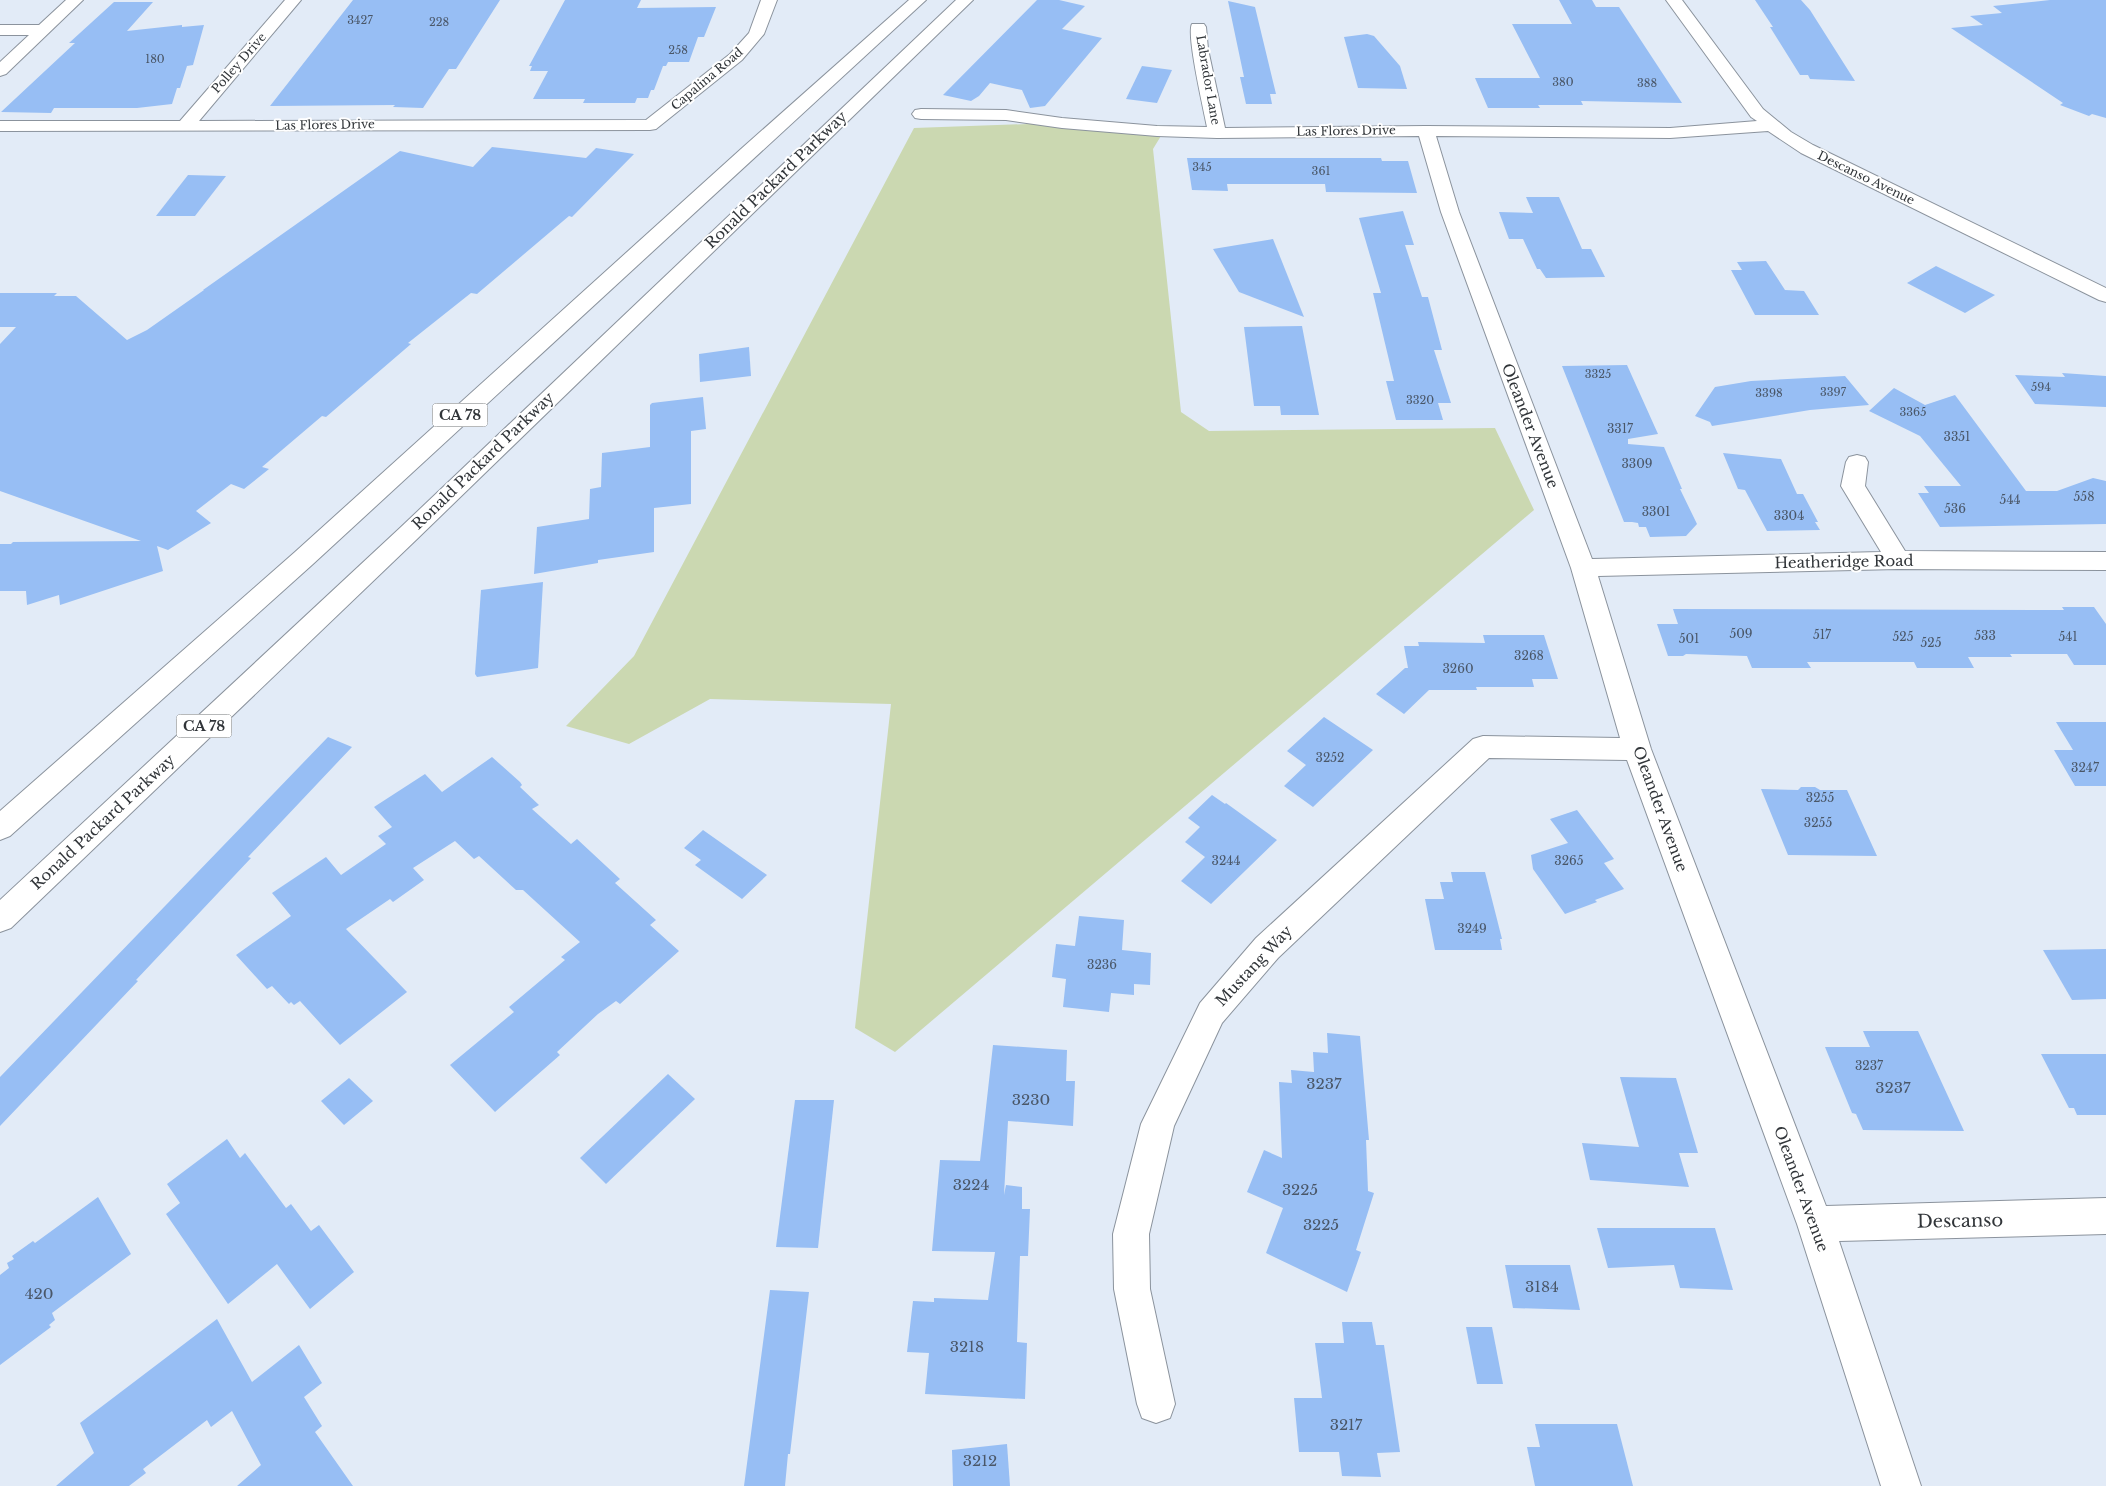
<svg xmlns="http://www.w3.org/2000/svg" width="2106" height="1486" viewBox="0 0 2106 1486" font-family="'Libre Baskerville',serif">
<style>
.green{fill:#cbd8b1}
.building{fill:#97bef4}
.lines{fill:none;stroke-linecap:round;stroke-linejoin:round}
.minor-casing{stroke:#8b939d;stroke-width:2}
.highway-casing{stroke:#8b939d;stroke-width:2}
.minor{fill:#fff;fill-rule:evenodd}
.highway{fill:#fff;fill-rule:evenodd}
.labels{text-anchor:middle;stroke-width:4;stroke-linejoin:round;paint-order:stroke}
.far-number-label{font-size:11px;fill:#4a5768}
.far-street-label{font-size:12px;fill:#313539;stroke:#fff}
.number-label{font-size:12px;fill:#4a5768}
.shield{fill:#fff;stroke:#6f7274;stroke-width:1}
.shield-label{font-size:14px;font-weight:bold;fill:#313539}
.street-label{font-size:15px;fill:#313539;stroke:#fff}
.near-number-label{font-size:15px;fill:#4a5768}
.near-street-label{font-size:18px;fill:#313539;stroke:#fff}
</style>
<rect width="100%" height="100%" fill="#e2ebf7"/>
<!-- green -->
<polygon class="green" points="1086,122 1167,126 1153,149 1181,412 1209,431 1495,428 1534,510 895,1052 855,1028 891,704 710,699 629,744 566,726 634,656 914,128"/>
<!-- building -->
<g class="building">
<polygon points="353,0 500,0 456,69 449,69 423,108 393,107 395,105 270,106"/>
<polygon points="565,0 641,0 637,8 716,7 704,37 698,37 689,62 668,62 666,66 663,66 654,90 651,90 648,98 637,98 635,103 583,103 585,99 533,99 548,71 530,71 532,66 529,66"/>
<polygon points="1037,0 1059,0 1085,6 1062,29 1102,38 1045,106 1030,108 1022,90 990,83 979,96 971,101 943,95"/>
<polygon points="1559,0 1592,0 1596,7 1619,7 1682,103 1581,101 1583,105 1538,105 1540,108 1488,108 1475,78 1540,78 1512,24 1572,24"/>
<polygon points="1755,0 1801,0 1810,10 1855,81 1810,79 1808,75 1800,75 1770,27 1773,27"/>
<polygon points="2050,0 2106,0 2106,118 2092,114 2089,116 2060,105 2063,103 1951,28 1983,25 1970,16 2002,13 1993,6"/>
<polygon points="1228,1 1255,7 1276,94 1270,94 1272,104 1246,104 1240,77 1244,77"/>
<polygon points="114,2 153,2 127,31 182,25 182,27 204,25 193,65 187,66 180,88 177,88 172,104 137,108 54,108 51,113 1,112 75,43 69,43"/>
<polygon points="1367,34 1374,36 1400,66 1407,89 1358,88 1344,37"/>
<polygon points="1142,66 1172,70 1157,103 1126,99"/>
<polygon points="492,147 586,158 596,148 634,154 572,217 569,216 477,294 471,293 408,343 411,344 326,417 322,416 262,467 269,469 244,489 231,484 196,511 211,523 168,550 157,546 163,571 60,605 59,595 27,605 26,591 0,591 0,544 11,544 13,542 141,541 0,491 0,344 16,327 0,327 0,293 57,293 54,296 76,296 127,340 147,330 204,290 203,290 400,151 473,167"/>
<polygon points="1187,158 1381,158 1382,161 1408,161 1417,193 1326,192 1325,184 1227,184 1228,191 1192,190"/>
<polygon points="188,175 226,176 195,216 156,216"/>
<polygon points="1526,197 1559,197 1582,249 1591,249 1605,277 1546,278 1540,269 1537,269 1523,239 1509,239 1499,212 1533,213"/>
<polygon points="1403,211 1414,245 1405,245 1422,297 1428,297 1442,350 1434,350 1451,403 1438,403 1443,420 1396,420 1386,381 1394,381 1373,293 1381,293 1359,218"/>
<polygon points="1273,239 1304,317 1239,292 1213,249"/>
<polygon points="1766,261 1785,290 1804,291 1819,315 1755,315 1731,270 1742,270 1737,262"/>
<polygon points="1936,266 1995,295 1965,313 1907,283"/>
<polygon points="1302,326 1319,415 1281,415 1280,406 1254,406 1244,327"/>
<polygon points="749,347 751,376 700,382 699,354"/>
<polygon points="1627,365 1658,434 1628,439 1628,444 1664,447 1682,489 1680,489 1697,524 1686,536 1650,537 1646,527 1639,527 1638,523 1632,522 1624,522 1562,366"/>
<polygon points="2062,373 2106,376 2106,407 2035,404 2015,375 2065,377"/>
<polygon points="1845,376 1869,405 1810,410 1712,426 1710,422 1695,416 1715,387 1751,381"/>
<polygon points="1894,388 1925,405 1955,395 2026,491 2057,491 2093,478 2106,481 2106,524 1940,527 1918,493 1929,493 1924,486 1961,486 1920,436 1869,411"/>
<polygon points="703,397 706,429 691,431 691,504 654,508 654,552 598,560 598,563 534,574 537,527 589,519 590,489 601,487 602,453 650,447 650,405 652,403"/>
<polygon points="1723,453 1781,459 1797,494 1803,494 1818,522 1815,522 1820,530 1767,531 1745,490 1738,489"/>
<polygon points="543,582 538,668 477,677 475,674 481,590"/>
<polygon points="2062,607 2094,607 2106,624 2106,665 2074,665 2067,654 2010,654 2012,657 1968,657 1974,668 1917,668 1914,662 1807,662 1811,668 1752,668 1747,656 1686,654 1683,656 1668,656 1657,624 1678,624 1673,609 2064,610"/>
<polygon points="1483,635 1544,635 1558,679 1532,679 1534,687 1476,687 1477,690 1429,690 1404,714 1376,694 1405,668 1408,668 1404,646 1419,646 1418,642 1485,643"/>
<polygon points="1324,717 1373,750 1313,807 1284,786 1306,765 1287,751"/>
<polygon points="2056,722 2106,722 2106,786 2075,786 2054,750 2073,750"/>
<polygon points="328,737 352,747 248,857 251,858 136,980 138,981 0,1126 0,1077"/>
<polygon points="492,757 520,782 522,785 520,787 539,805 532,809 571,844 577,839 620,879 615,883 656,920 650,925 679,951 620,1004 616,1001 598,1014 557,1052 560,1055 495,1112 450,1065 514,1012 509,1007 565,960 561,957 580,942 523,890 516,890 479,856 474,859 455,841 413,868 424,880 393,902 390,899 346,929 407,992 340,1045 300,1001 294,1005 291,1002 289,1004 272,986 267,989 236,955 291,916 272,893 326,857 341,875 386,844 378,836 392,827 374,807 425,774 442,792"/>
<polygon points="1801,787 1815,787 1820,790 1847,790 1877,856 1788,855 1761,789 1798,790"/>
<polygon points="1212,795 1225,804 1226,803 1277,840 1211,904 1181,881 1205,857 1185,842 1200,827 1188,818"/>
<polygon points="1577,810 1614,859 1604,863 1624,889 1595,900 1597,902 1565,914 1533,869 1531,855 1568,843 1550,819"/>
<polygon points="703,830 767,875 742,899 695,865 701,860 684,848"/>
<polygon points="1451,872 1485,872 1502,939 1500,939 1502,950 1435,950 1425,899 1444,899 1440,882 1453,882"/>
<polygon points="1079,916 1124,920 1122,950 1151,953 1150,985 1134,984 1134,995 1111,993 1109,1012 1063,1007 1066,979 1052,977 1056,944 1075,946"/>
<polygon points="2106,949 2106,999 2072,1000 2043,950"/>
<polygon points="1863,1031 1918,1031 1964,1131 1863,1130 1856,1114 1852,1113 1825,1047 1870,1047"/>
<polygon points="1327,1033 1360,1036 1369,1140 1366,1140 1368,1191 1374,1193 1356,1250 1361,1252 1347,1292 1266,1253 1283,1208 1247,1192 1264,1150 1282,1158 1279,1082 1292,1083 1291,1070 1314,1072 1313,1052 1328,1053"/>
<polygon points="993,1045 1067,1050 1066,1081 1075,1081 1073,1126 1008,1121 1004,1195 1006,1185 1022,1187 1022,1209 1030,1209 1028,1256 1020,1256 1017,1342 1027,1343 1025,1399 925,1394 929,1353 907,1352 913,1301 934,1302 934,1298 988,1300 995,1252 932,1251 940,1160 980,1161"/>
<polygon points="2041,1054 2106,1054 2106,1115 2077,1115 2074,1108 2069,1108"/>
<polygon points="668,1074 695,1099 606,1184 580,1158"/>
<polygon points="1620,1077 1676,1078 1698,1153 1679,1153 1689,1187 1590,1180 1582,1143 1639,1147"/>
<polygon points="349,1078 373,1101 344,1125 321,1101"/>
<polygon points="795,1100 834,1100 818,1248 776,1247"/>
<polygon points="227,1139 240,1158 245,1153 286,1208 291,1204 311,1231 319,1225 354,1272 310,1309 277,1264 228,1304 166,1214 180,1203 167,1184"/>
<polygon points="98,1197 131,1254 52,1313 55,1320 49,1325 51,1327 0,1365 0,1275 9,1268 7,1263 14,1259 12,1256 33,1241 35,1243"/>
<polygon points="1597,1228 1715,1228 1733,1290 1680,1288 1674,1265 1608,1268"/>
<polygon points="1505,1265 1570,1265 1580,1310 1513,1308"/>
<polygon points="770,1290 809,1292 790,1454 788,1454 785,1486 744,1486"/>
<polygon points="217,1319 252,1382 299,1345 322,1383 304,1397 322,1426 315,1432 353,1486 237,1486 261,1465 232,1411 211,1427 207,1420 143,1469 146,1473 129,1486 56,1486 94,1453 80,1423"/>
<polygon points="1342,1322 1372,1322 1376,1345 1384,1345 1400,1452 1377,1453 1381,1477 1342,1476 1339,1452 1299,1452 1294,1398 1322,1398 1315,1343 1344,1343"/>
<polygon points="1466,1327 1492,1327 1503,1384 1477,1384"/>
<polygon points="1535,1424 1617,1424 1633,1486 1535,1486 1527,1447 1540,1447"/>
<polygon points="1007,1444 1010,1486 953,1486 952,1450"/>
</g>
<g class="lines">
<defs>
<g id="minor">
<polygon points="66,0 83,0 6,74 0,76 0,62 29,35 0,35 0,25 39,25"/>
<polygon points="285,0 301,0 199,121 646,120 730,54 749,33 761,0 777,0 764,34 742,60 656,129 650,130 0,131 0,121 180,121"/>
<path d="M1666,0H1682L1763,109L1791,132L1813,145L2106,288V302L2099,300L1801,153L1768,131L1670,138L1436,136L1459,212L1592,559L1881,552L1841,486L1846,462L1849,457L1857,455L1865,457L1868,462L1865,486L1905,551L2106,552V570L1898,569L1598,576L1651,749L1826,1206L2106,1198V1234L1839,1241L1921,1486H1881L1797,1224L1627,760L1489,758L1278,958L1222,1023L1174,1126L1149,1234L1150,1289L1175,1404L1170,1418L1156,1423L1142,1418L1137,1404L1114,1289L1113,1234L1141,1124L1200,1003L1256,938L1473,739L1483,736L1620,738L1571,568L1441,212L1419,136L1217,138L1157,136L1062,128L1006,120L921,119L915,118L912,114L915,110L921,109L1006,110L1062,118L1157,126L1207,127C1204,111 1186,34 1192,24H1204L1206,27L1208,49L1225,128L1426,126L1670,128L1757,121L1751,117Z"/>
</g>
<g id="highway">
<polygon points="909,0 926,0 313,564 10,836 0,840 0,811 295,552 741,149"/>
<polygon points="956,0 973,0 417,539 11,928 0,932 0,900 401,527"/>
</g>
</defs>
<!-- minor casing -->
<use href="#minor" class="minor-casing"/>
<!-- highway casing -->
<use href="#highway" class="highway-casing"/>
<!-- minor -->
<use href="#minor" class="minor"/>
<!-- highway -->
<use href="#highway" class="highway"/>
</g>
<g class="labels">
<!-- far-number labels -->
<g class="far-number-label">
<text x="360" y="24">3427</text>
<text x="439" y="26">228</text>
<text x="678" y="54">258</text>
<text x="155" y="63">180</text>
<text x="1563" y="86">380</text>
<text x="1647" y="87">388</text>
<text x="1202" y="171">345</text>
<text x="1321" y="175">361</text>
<text x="1598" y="378">3325</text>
<text x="2041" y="391">594</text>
<text x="1833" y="396">3397</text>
<text x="1769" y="397">3398</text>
<text x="1420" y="404">3320</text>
<text x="1913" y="416">3365</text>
</g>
<!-- far-street labels -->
<g class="far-street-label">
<text transform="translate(239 63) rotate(-49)" y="4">Polley Drive</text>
<text transform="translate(707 79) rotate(-40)" y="4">Capalina Road</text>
<text transform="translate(1208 80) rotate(80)" y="4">Labrador Lane</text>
<text transform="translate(325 125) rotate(-1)" y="4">Las Flores Drive</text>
<text transform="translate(1346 131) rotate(-1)" y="4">Las Flores Drive</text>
<text transform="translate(1866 178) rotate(26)" y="4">Descanso Avenue</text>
</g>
<!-- number labels -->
<g class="number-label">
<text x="1620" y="433">3317</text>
<text x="1957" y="441">3351</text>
<text x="1637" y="468">3309</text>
<text x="2084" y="501">558</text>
<text x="2010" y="504">544</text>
<text x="1955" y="513">536</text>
<text x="1656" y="516">3301</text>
<text x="1789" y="520">3304</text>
<text x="1741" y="638">509</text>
<text x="1822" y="639">517</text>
<text x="1985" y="640">533</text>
<text x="1903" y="641">525</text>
<text x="2068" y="641">541</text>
<text x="1689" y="643">501</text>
<text x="1931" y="647">525</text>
<text x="1529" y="660">3268</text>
<text x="1458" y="673">3260</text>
<text x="1330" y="762">3252</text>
<text x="2085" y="772">3247</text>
<text x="1820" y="802">3255</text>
<text x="1818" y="827">3255</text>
<text x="1226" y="865">3244</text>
<text x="1569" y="865">3265</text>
<text x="1472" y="933">3249</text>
<text x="1102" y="969">3236</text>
<text x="1869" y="1070">3237</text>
</g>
<!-- shield labels -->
<g class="shield">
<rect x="432.5" y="403.5" width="55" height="23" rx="4"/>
<rect x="176.5" y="714.5" width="55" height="23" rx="4"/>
</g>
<g class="shield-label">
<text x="460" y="420">CA 78</text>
<text x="204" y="731">CA 78</text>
</g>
<!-- street labels -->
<g class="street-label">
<text transform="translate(776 180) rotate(-44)" y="5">Ronald Packard Parkway</text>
<text transform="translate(1530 426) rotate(69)" y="5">Oleander Avenue</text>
<text transform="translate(483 461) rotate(-44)" y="5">Ronald Packard Parkway</text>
<text transform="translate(1844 562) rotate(-1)" y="5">Heatheridge Road</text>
<text transform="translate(1660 809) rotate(70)" y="5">Oleander Avenue</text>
<text transform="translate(103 822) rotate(-43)" y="5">Ronald Packard Parkway</text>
<text transform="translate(1254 966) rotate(-47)" y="5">Mustang Way</text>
<text transform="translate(1801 1189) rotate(70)" y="5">Oleander Avenue</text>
</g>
<!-- near-number labels -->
<g class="near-number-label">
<text x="1324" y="1089">3237</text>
<text x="1893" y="1093">3237</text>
<text x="1031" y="1105">3230</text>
<text x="971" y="1190">3224</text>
<text x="1300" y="1195">3225</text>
<text x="1321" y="1230">3225</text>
<text x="1542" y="1292">3184</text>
<text x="39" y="1299">420</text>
<text x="967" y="1352">3218</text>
<text x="1346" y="1430">3217</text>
<text x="980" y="1466">3212</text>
</g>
<!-- near-street labels -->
<g class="near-street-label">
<text transform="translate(1960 1221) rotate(-1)" y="6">Descanso</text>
</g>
</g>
</svg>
